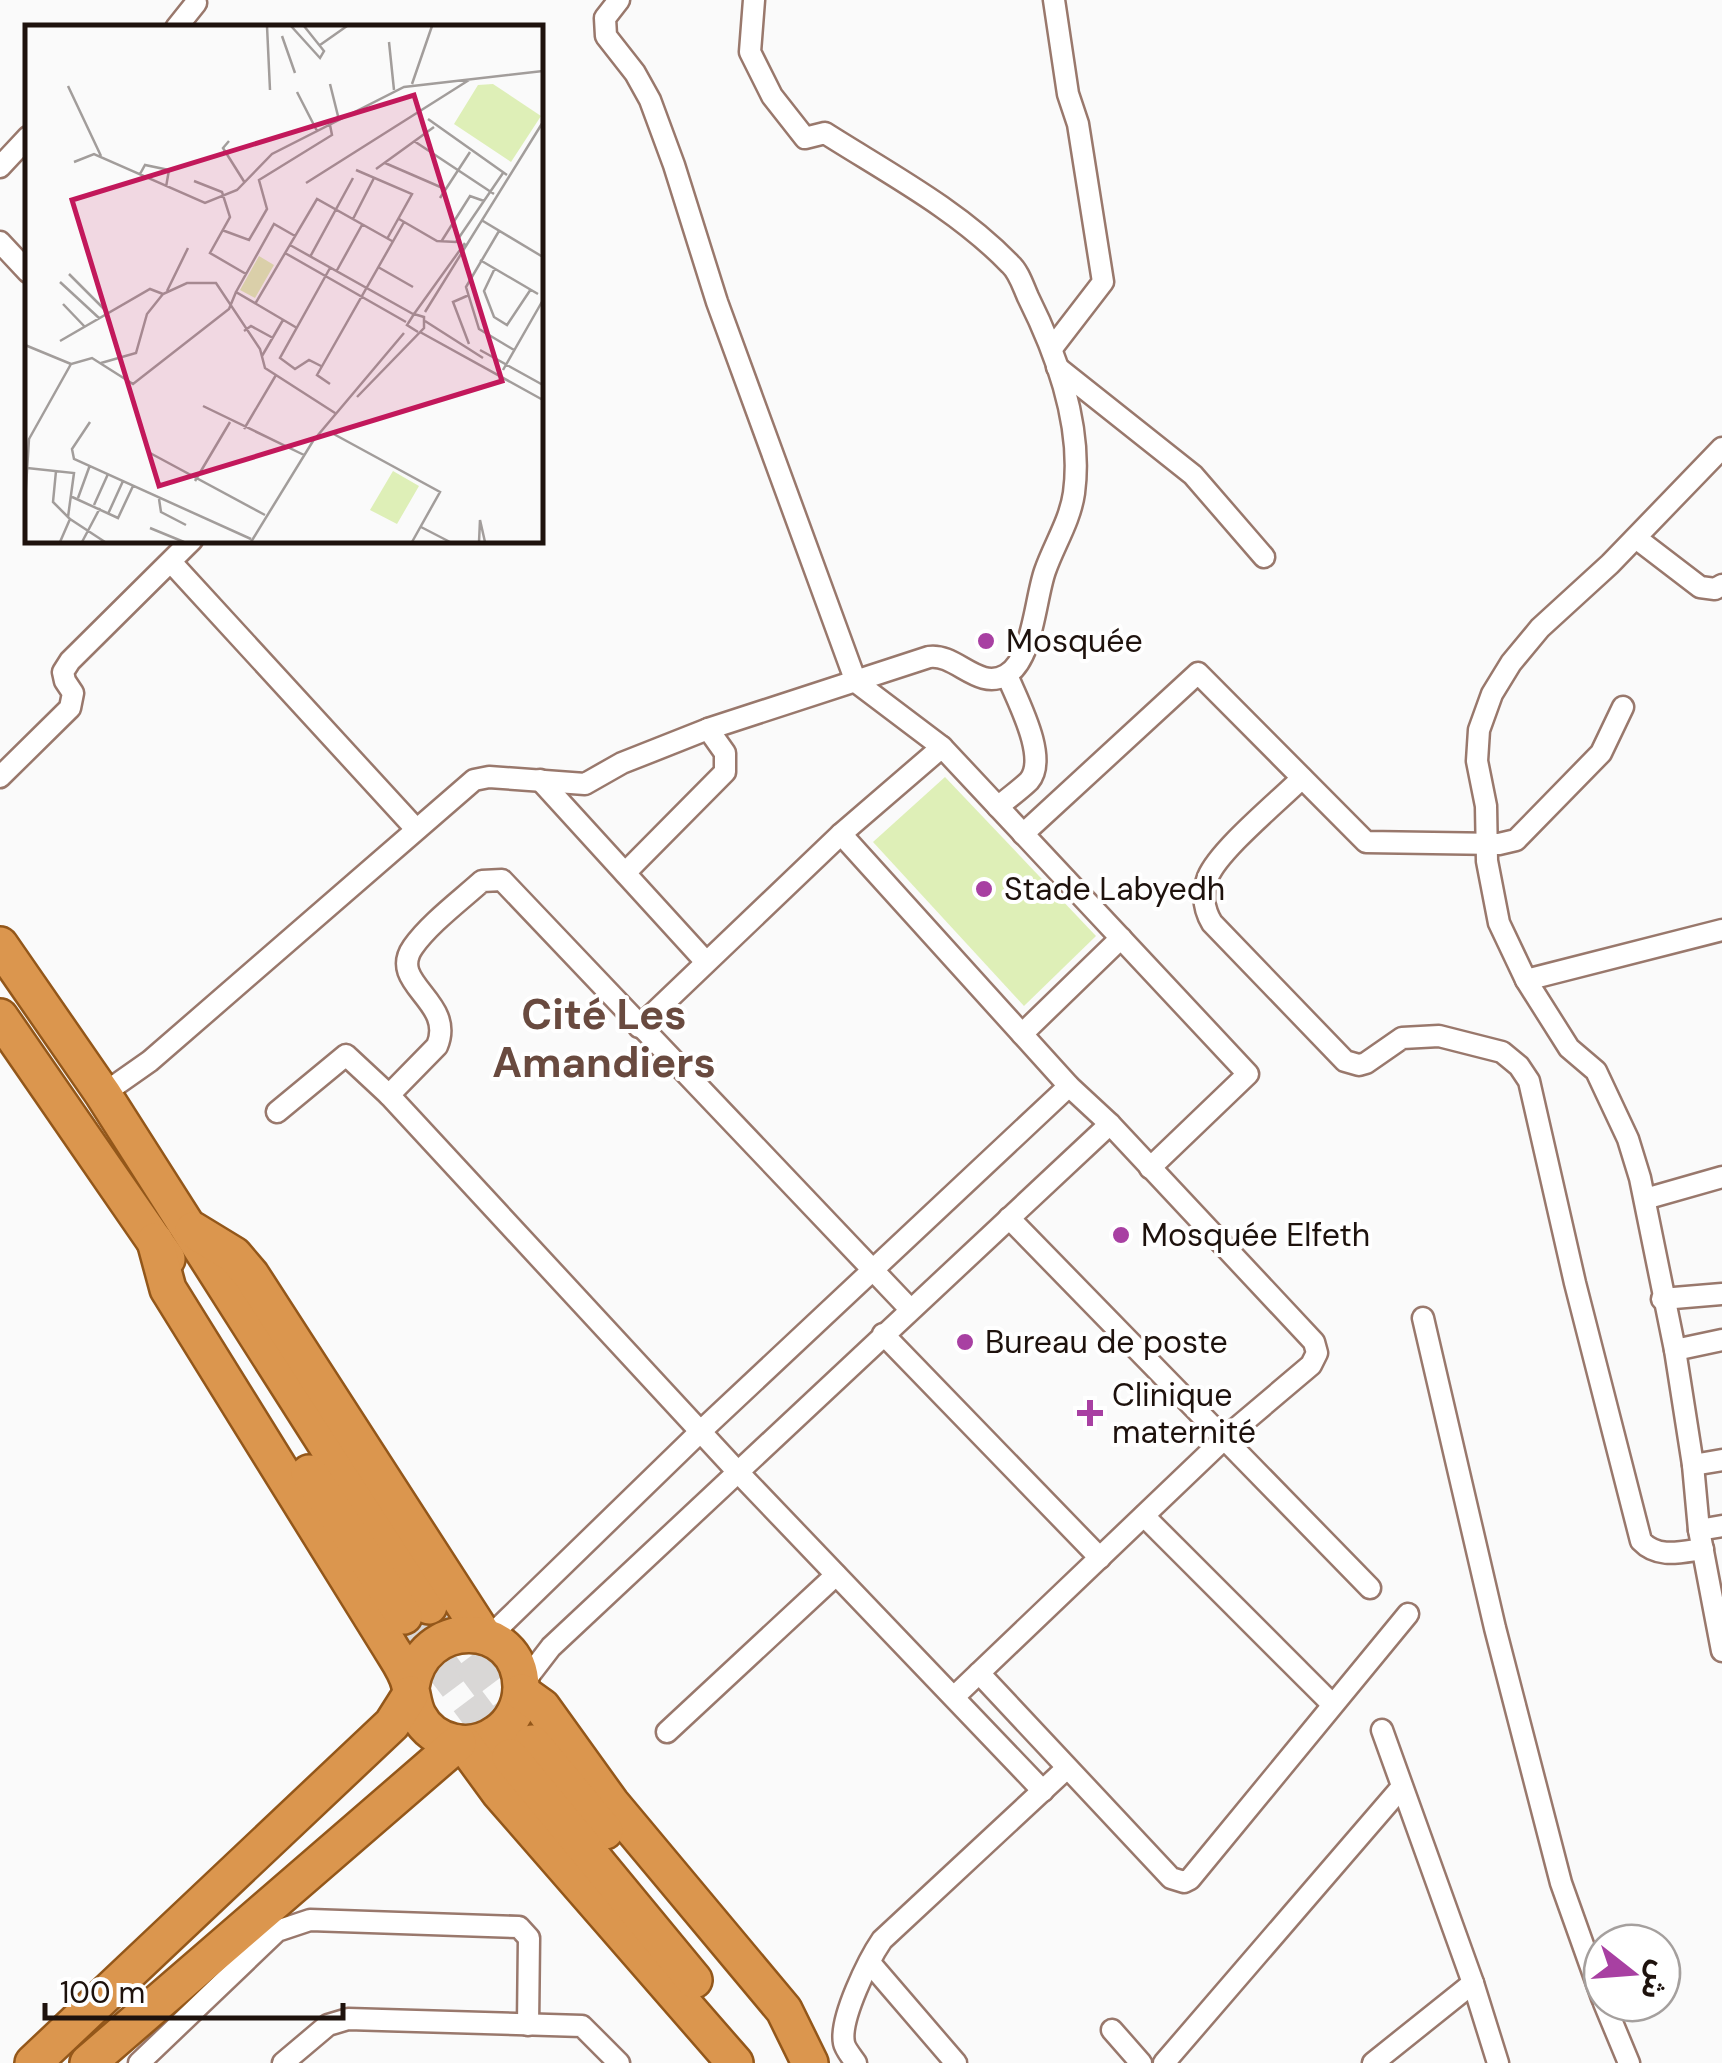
<svg xmlns="http://www.w3.org/2000/svg" width="1722" height="2063" viewBox="0 0 1722 2063" font-family="'DM Sans','Noto Sans Arabic',sans-serif">
<style>
.grass{fill:#deefb7}
.lines{fill:none;stroke-linecap:round;stroke-linejoin:round}
.trunk-tunnel{stroke:#d9d7d6;stroke-width:35;stroke-dasharray:35 18;stroke-linecap:butt}
.minor-casing{stroke:#99786c;stroke-width:25}
.trunk-casing{stroke:#93571a;stroke-width:40}
.minor{stroke:#fff;stroke-width:20}
.trunk{stroke:#db964e;stroke-width:35}
.poi-dot{fill:#a840a2;stroke:#fff;stroke-width:4}
.labels{text-anchor:middle;stroke-width:8;stroke-linejoin:round;paint-order:stroke}
.poi-label{font-size:32px;fill:#1e120d;stroke:#fff;text-anchor:start}
.district-label{font-size:42px;font-weight:bold;fill:#694a3f;stroke:#fff}
.inset-road{fill:none;stroke:#a29d9b;stroke-width:2.5}
.view{fill:#c2185b;fill-opacity:0.15;stroke:#c2185b;stroke-width:5}
.inset-edge{fill:none;stroke:#1e120d;stroke-width:5}
</style>
<rect width="100%" height="100%" fill="#fafafa"/>
<!-- grass -->
<polygon class="grass" points="945,777 1096,936 1024,1006 873,842"/>
<g class="lines">
<!-- trunk-tunnel -->
<g class="trunk-tunnel">
<polyline points="404,1616 510,1757"/>
<polyline points="436,1616 528,1738"/>
</g>
<defs>
<g id="minor">
<polyline points="619,0 605,18 606,36 635,73 650,100 674,165 717,302 856,682 942,747"/>
<polyline points="176,28 196,3"/>
<polyline points="0,167 28,137"/>
<polyline points="0,242 28,272"/>
<polyline points="1053,347 1103,282 1078,124 1068,94 1054,0"/>
<polyline points="1057,367 1193,475 1264,557"/>
<polyline points="1722,448 1610,564 1540,628 1511,663 1492,694 1479,730 1477,761 1486,806 1487,861 1499,923 1526,980 1569,1048 1596,1071 1628,1139 1640,1178 1675,1350 1693,1465 1699,1530 1722,1651"/>
<polyline points="1636,538 1700,587 1715,589 1722,585"/>
<polyline points="171,562 416,829"/>
<polyline points="0,777 70,708 73,693 65,681 63,672 70,661 192,540"/>
<path d="M1302,778C1279,801 1219,850 1208,877C1202,894 1203,908 1212,923L1345,1061L1359,1065L1366,1063L1402,1038L1439,1036L1502,1052L1519,1066L1529,1081L1575,1283L1641,1541C1658,1559 1681,1552 1703,1549"/>
<polyline points="540,780 706,962"/>
<path d="M998,807C1008,798 1020,790 1029,781C1049,758 1017,700 1007,675"/>
<polyline points="841,834 1069,1086 1110,1124 1314,1342 1317,1353 1311,1365 1226,1437 955,1696"/>
<polyline points="1023,834 1198,673 1366,842 1499,844 1516,840 1601,753 1623,707"/>
<polyline points="625,873 725,772 725,753 708,729"/>
<polyline points="1526,980 1722,930"/>
<polyline points="639,1027 841,834 942,747 1248,1074 1150,1168"/>
<polyline points="1022,1034 1121,938"/>
<path d="M103,1094L150,1061L474,780L489,777L585,784L622,763L708,729L929,657C956,653 978,691 1006,675C1033,660 1035,599 1045,571C1054,545 1070,521 1074,493C1083,426 1057,355 1028,297C1023,286 1019,272 1010,264C958,210 888,173 825,133L805,138L772,96L750,52L754,0"/>
<path d="M389,1095L437,1046C456,1001 387,984 413,947C429,924 461,900 482,881L502,880L910,1309"/>
<polyline points="277,1112 346,1055 389,1095 736,1470 1043,1791"/>
<polyline points="1645,1199 1722,1177"/>
<polyline points="1009,1218 1370,1588"/>
<polyline points="1662,1299 1722,1294"/>
<polyline points="1423,1318 1495,1628 1561,1883 1602,1998"/>
<polyline points="883,1334 1100,1558"/>
<polyline points="1675,1350 1722,1340"/>
<polyline points="1693,1465 1722,1460"/>
<polyline points="1144,1516 1332,1704"/>
<polyline points="1699,1530 1722,1526"/>
<polyline points="488,1638 701,1431 1069,1086"/>
<polyline points="979,1673 1171,1878 1184,1882 1190,1879 1408,1614"/>
<polyline points="521,1686 551,1647 1110,1124"/>
<polyline points="1382,1730 1473,1983 1498,2063"/>
<polyline points="667,1732 836,1575"/>
<polyline points="870,1963 956,2063"/>
<polyline points="1604,2003 1629,2063"/>
<polyline points="1112,2030 1141,2063"/>
<polyline points="139,2063 277,1931 310,1920 519,1927 529,1938 528,2025"/>
<polyline points="283,2063 328,2025 348,2019 582,2026 619,2063"/>
<path d="M856,2063C852,2057 845,2049 844,2043C839,2019 869,1959 882,1940L1067,1768"/>
<polyline points="1164,2063 1401,1788"/>
<polyline points="1373,2063 1473,1983"/>
</g>
<g id="trunk">
<polyline points="0,945 103,1094 429,1606"/>
<polyline points="0,1017 167,1259"/>
<polyline points="193,1230 234,1255 251,1275 484,1636"/>
<path d="M155,1241L168,1289L389,1645C396,1657 407,1671 410,1686C413,1696 413,1705 418,1715C433,1744 471,1752 497,1733C512,1723 521,1705 521,1687C520,1618 421,1616 411,1687"/>
<polyline points="309,1473 404,1616"/>
<polyline points="521,1692 542,1707 611,1803 784,2010 810,2063"/>
<polyline points="532,1743 605,1831"/>
<polyline points="464,1744 499,1792 735,2063"/>
<polyline points="510,1757 694,1980"/>
<polyline points="33,2063 392,1724 411,1694"/>
<polyline points="88,2063 458,1743"/>
</g>
</defs>
<!-- minor casing -->
<use href="#minor" class="minor-casing"/>
<!-- trunk casing -->
<use href="#trunk" class="trunk-casing"/>
<!-- minor -->
<use href="#minor" class="minor"/>
<!-- trunk -->
<use href="#trunk" class="trunk"/>
</g>
<!-- markers -->
<g class="poi-dot">
<circle cx="986" cy="641" r="10"/>
<circle cx="984" cy="889" r="10"/>
<circle cx="1121" cy="1235" r="10"/>
<circle cx="965" cy="1342" r="10"/>
<path d="M1085 1398h10v10h10v10h-10v10h-10v-10h-10v-10h10z"/>
</g>
<g class="labels">
<!-- poi labels -->
<g class="poi-label">
<text x="1006" y="652">Mosquée</text>
<text x="1004" y="900">Stade Labyedh</text>
<text x="1141" y="1246">Mosquée Elfeth</text>
<text x="985" y="1353">Bureau de poste</text>
<text x="1112" y="1406">Clinique<tspan x="1112" dy="37">maternité</tspan></text>
</g>
<!-- district labels -->
<g class="district-label">
<text x="604" y="1029">Cité Les<tspan x="604" dy="48">Amandiers</tspan></text>
</g>
</g>
<!-- overview -->
<g transform="translate(25 25)">
<rect width="518" height="518" fill="#fafafa"/>
<path d="M468,59L516,91L486,137L429,99L453,60ZM234,231L249,240L230,273L215,265ZM368,446L394,461L372,499L345,485Z" fill="#deefb7"/>
<path class="inset-road" d="M242,1L245,65M266,1L295,33L299,26L279,1M257,11L270,48M364,17L369,65M295,20L322,1M305,59L314,95M387,59L407,1M43,61L76,131M272,67L292,106M403,94L482,150M204,116L198,123L220,158M389,116L469,169M49,137L69,129L180,178L212,165L247,129L379,62L518,46M360,138L420,164M351,144L409,102M331,145L387,169L362,214M115,149L120,140L144,145L141,162M169,156L197,167L205,192L185,228L221,249M281,158L444,55M415,173L445,127M328,194L349,153M374,194L412,216L431,217L478,148M458,196L518,232M197,205L224,215L242,184L234,155L307,110L305,100M474,206L441,262L454,304L489,325M270,211L249,199L211,267L272,303M416,217L445,171L459,176M265,220L388,289M260,228L381,297M285,232L328,153M455,235L513,269M353,242L388,262M470,243L459,266L469,292L482,300L506,264M311,247L337,200M44,249L81,286M35,257L74,293M142,266L163,223M444,270L428,277L444,319M38,279L60,302M230,279L292,174L367,216M400,287L518,97M389,289L440,218M400,296L458,333M219,306L226,301L248,313M395,307L518,375M35,316L125,264L138,269M0,320L46,339M455,325L518,360M237,331L258,295M76,338L111,328L122,289L138,269L162,258H191L235,324L240,343L310,388M296,341L284,335L270,344L255,333L305,243M478,345L518,275M305,359L292,350L379,197M332,372L399,303V292L389,289L382,300L393,307M178,381L279,430M65,397L47,424L49,434L226,514M219,404L251,350M305,407L415,467L387,517M125,428L240,490M2,443L49,448L43,492M31,446L28,477L45,494L35,517M170,456L205,397M45,471L93,493L108,461M53,473L65,440M134,474L136,487L161,500M0,478L4,414L46,339L67,333L108,359L204,284L211,267M69,480L83,449M83,489L98,456M45,494L80,517M396,502L425,517M125,503L159,517M57,517L75,483M226,517L288,416L379,308M454,517L455,495L460,517"/>
<path class="view" d="M389,70L477,356L134,461L47,175Z"/>
<rect width="518" height="518" class="inset-edge"/>
</g>
<!-- north arrow -->
<g transform="translate(1632 1973) rotate(107)"><circle r="48" fill="#ffffff" stroke="#a5a09e" stroke-width="2.5"/>
<path d="M0-8L18 38L0 25L-18 38Z" fill="#a840a2"/>
<text y="-15" font-size="28" font-weight="bold" text-anchor="middle" fill="#1e120d">ش</text>
</g>
<!-- scale -->
<path d="M45 2003v15h298v-15" fill="none" stroke="#1e120d" stroke-width="5"/>
<text x="60" y="2003" font-size="30" fill="#1e120d" stroke="#ffffff" stroke-width="8" paint-order="stroke">100 m</text>
</svg>
